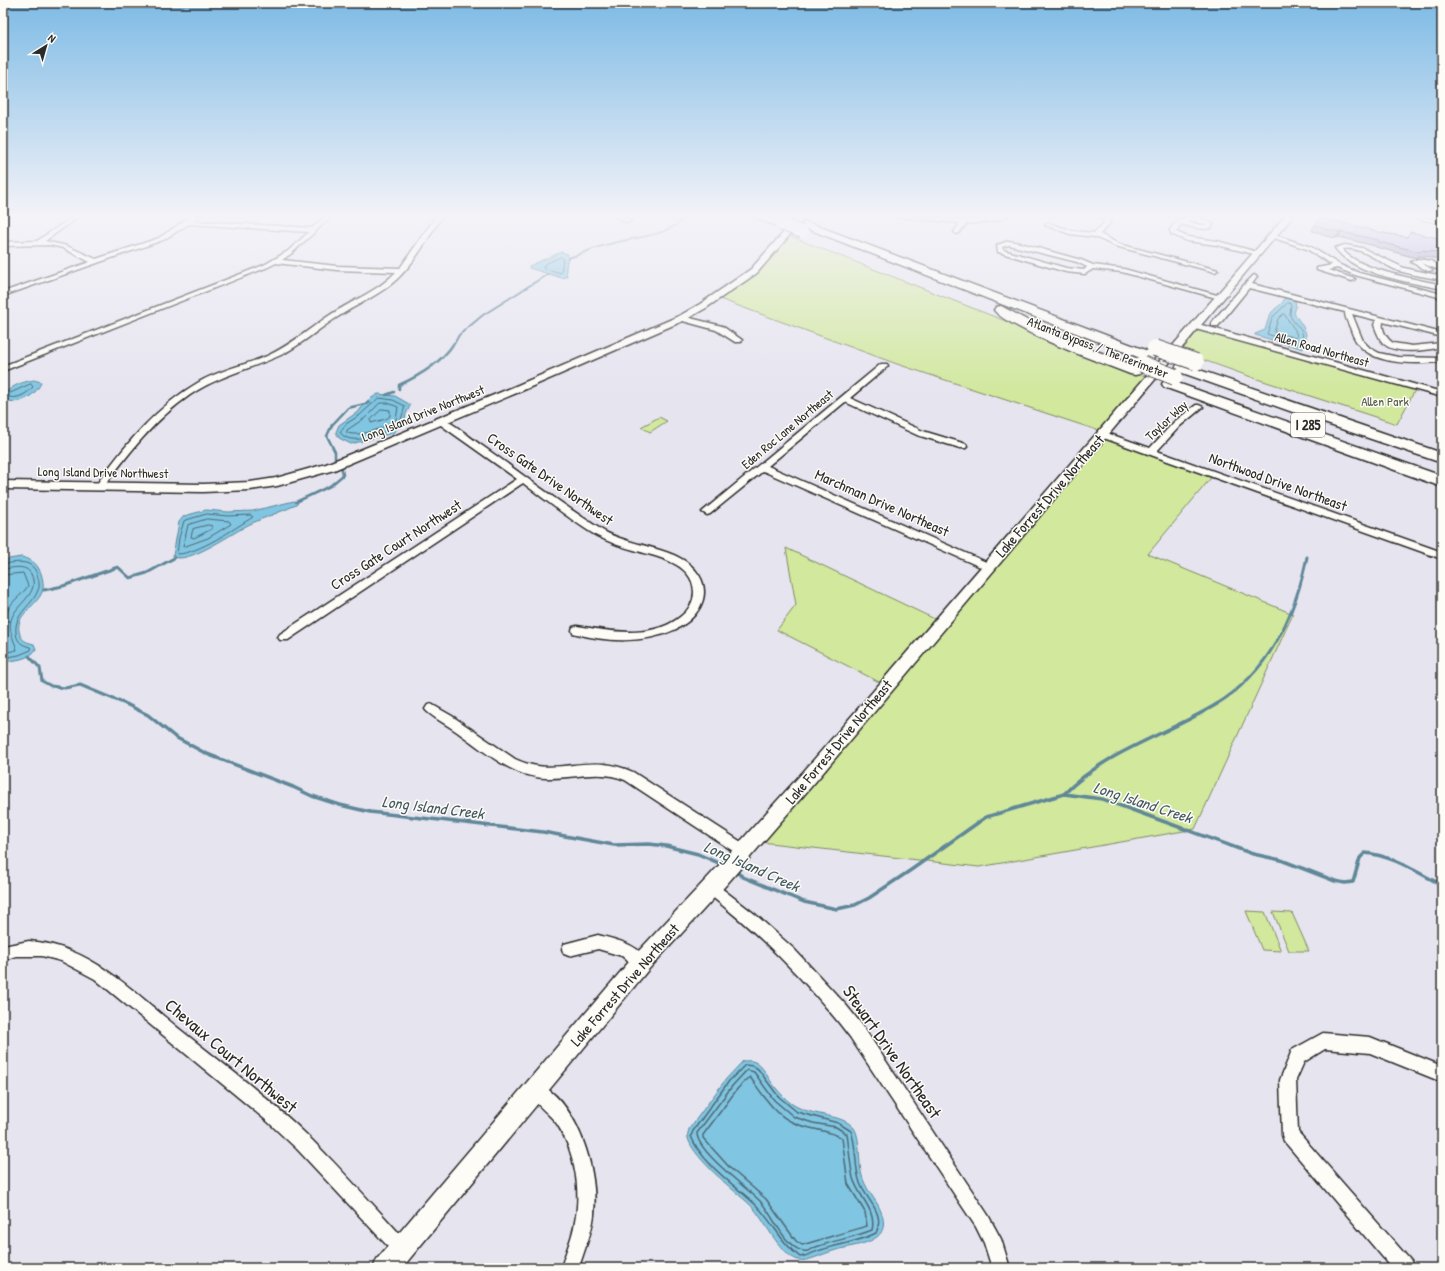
<svg xmlns="http://www.w3.org/2000/svg" width="1445" height="1271" viewBox="0 0 1445 1271" font-family="'Patrick Hand',sans-serif">
<style>
.green{fill:#d1e89d;stroke:#7e8a64}
.water{fill:#80c5e1;stroke:#5e8798}
.lines{fill:none;stroke-linecap:round;stroke-linejoin:round}
.shore-far1{stroke:#4d6974;stroke-width:1}
.shore{stroke:#4d6974;stroke-width:1.5}
.stream-far3{stroke:#5e8798;stroke-width:2}
.stream-far2{stroke:#5e8798;stroke-width:2.5}
.stream-far1{stroke:#5e8798;stroke-width:3}
.stream{stroke:#5e8798;stroke-width:3.5}
.street-casing{stroke:#2b2b2b;stroke-width:3}
.secondary-casing{stroke:#2b2b2b;stroke-width:3}
.highway-casing{stroke:#2b2b2b;stroke-width:3}
.street{fill:#fdfcf7;fill-rule:evenodd}
.secondary{fill:#fdfcf7;fill-rule:evenodd}
.highway{fill:#fdfcf7;fill-rule:evenodd}
.highway-bridge-far1-casing{stroke:#2b2b2b;stroke-width:14;stroke-linecap:butt}
.highway-bridge-casing{stroke:#2b2b2b;stroke-width:18;stroke-linecap:butt}
.highway-bridge-far1{stroke:#fdfcf7;stroke-width:12}
.highway-bridge{stroke:#fdfcf7;stroke-width:16}
.wall{fill:#9893bd;stroke:#2b2b2b}
.shaded-wall{fill:#7c789a;stroke:#2b2b2b}
.building{fill:#b1abdc;stroke:#2b2b2b}
.labels{text-anchor:middle;stroke-width:3;stroke-linejoin:round;paint-order:stroke}
.far-street-label{font-size:13px;fill:#2b2b2b;stroke:#fdfcf7}
.far-park-label{font-size:13px;fill:#545a48;stroke:#fdfcf7}
.shield{fill:#fdfcf7;stroke:#6a6a68;stroke-width:1}
.shield-label{font-size:14px;font-weight:bold;fill:#2b2b2b}
.street-label{font-size:15px;fill:#2b2b2b;stroke:#fdfcf7}
.water-label{font-size:16px;font-style:italic;fill:#445962;stroke:#fdfcf7}
.near-street-label{font-size:18px;fill:#2b2b2b;stroke:#fdfcf7}
</style>
<rect width="100%" height="100%" fill="#e6e4ef"/>
<filter id="ink" filterUnits="userSpaceOnUse"><feTurbulence type="fractalNoise" baseFrequency=".025" numOctaves="2"/><feDisplacementMap in="SourceGraphic" scale="8" xChannelSelector="R" yChannelSelector="G"/><feConvolveMatrix kernelMatrix="1 2 1 2 8 2 1 2 1" color-interpolation-filters="sRGB"/></filter>
<g filter="url(#ink)">
<!-- green -->
<g class="green">
<polygon points="787,235 1150,378 1110,434 1215,473 1148,554 1293,614 1195,829 979,867 752,841 887,686 777,630 796,605 786,548 943,623 1109,434 897,364 717,298 761,269"/>
<polygon points="1200,328 1415,390 1397,424 1254,378 1181,352"/>
<polygon points="659,417 667,421 650,432 641,427"/>
<polygon points="1246,911 1265,912 1281,951 1262,950"/>
<polygon points="1273,912 1292,913 1309,951 1289,951"/>
</g>
<!-- water -->
<g class="water">
<polygon points="561,252 568,254 566,269 567,276 562,278 529,268 529,266"/>
<path d="M1285,297L1295,300L1296,307L1294,313C1302,326 1311,333 1303,349L1255,335V334L1265,330C1267,324 1268,317 1272,312C1277,306 1283,305 1285,297Z"/>
<path d="M34,380L41,382C37,396 14,409 3,397C9,386 22,382 34,380Z"/>
<polygon points="378,394 395,396 409,404 410,406 406,414 404,423 393,433 351,444 339,438 336,432 339,425 359,411 367,401"/>
<path d="M294,501L298,503L296,505C281,512 265,517 250,524C237,530 185,567 173,556L179,522L184,516L206,510L228,512L253,511Z"/>
<path d="M21,557C30,559 36,562 40,571C42,575 44,585 43,589C39,606 16,612 19,631C21,641 26,642 34,644L36,649C30,660 14,660 3,662V560Z"/>
<path d="M743,1061C747,1061 751,1060 755,1062C763,1066 767,1076 772,1083C777,1090 782,1095 788,1101C808,1118 841,1112 854,1128C861,1137 858,1164 862,1176C865,1187 872,1195 878,1205C898,1244 859,1243 833,1251C824,1253 806,1263 798,1260C780,1254 767,1225 755,1210C751,1205 745,1200 740,1196C726,1184 692,1155 688,1138C687,1135 688,1133 689,1129L726,1079Z"/>
</g>
<g class="lines">
<!-- shore-far1 -->
<g class="shore-far1">
<polygon points="561,257 563,259 561,273 543,268 544,265"/>
<path d="M1288,303L1291,304C1291,307 1290,311 1290,314C1292,326 1309,328 1300,345L1267,334L1272,318Z"/>
<polygon points="1284,314 1295,330 1297,336 1296,338 1274,332 1278,319"/>
<path d="M31,384L33,387C26,394 19,399 9,397V394Z"/>
<path d="M379,398L393,400L405,406L400,423C388,432 350,449 340,432L346,424L360,415Z"/>
<path d="M380,403H388L398,407L396,420C383,428 363,437 347,433V430L365,418Z"/>
<polygon points="382,409 390,410 390,416 386,419 371,423 371,420"/>
<path d="M207,514L228,516L251,515L253,517C235,528 198,554 177,554L179,538L184,521Z"/>
<polygon points="207,519 229,521 231,524 208,538 183,547 188,525"/>
<polygon points="208,525 212,526 212,529 194,538 191,537 193,529"/>
<path d="M3,564C18,562 34,558 38,578C39,582 40,586 38,590C32,607 14,612 16,633C17,642 22,645 30,647L31,650L19,655L3,658"/>
<path d="M3,569C13,568 26,564 31,574C41,594 16,603 11,620C8,631 14,639 17,650L3,653"/>
<path d="M3,575L23,573L28,586C24,592 20,595 15,600C3,612 3,630 7,645L3,647"/>
</g>
<!-- shore -->
<g class="shore">
<path d="M745,1065L753,1066L758,1069L778,1096L797,1112L838,1123L851,1131C857,1147 854,1166 860,1183C866,1200 886,1213 876,1233C859,1242 839,1244 821,1250C814,1252 808,1256 800,1257C781,1243 773,1222 756,1205C736,1186 701,1163 691,1136L693,1131L729,1081Z"/>
<path d="M747,1070L754,1072L774,1100L794,1117L813,1123L836,1127L847,1134C849,1148 850,1164 853,1178C858,1196 877,1210 872,1230C855,1237 837,1240 819,1246C814,1247 808,1253 803,1251C784,1247 773,1214 760,1201C746,1187 697,1152 697,1133L733,1085Z"/>
<path d="M750,1077C761,1092 774,1114 792,1122C808,1130 827,1129 842,1138L848,1184L865,1212L867,1226L802,1245L796,1241L766,1199L730,1168L703,1138V1135L738,1088Z"/>
</g>
<!-- stream-far3 -->
<g class="stream-far3">
<path d="M568,258C582,254 595,247 610,244C636,236 668,238 687,215"/>
<polyline points="454,344 459,335 483,315 548,274"/>
</g>
<!-- stream-far2 -->
<g class="stream-far2">
<path d="M399,389V385C419,376 442,362 454,343"/>
<polyline points="386,395 394,392"/>
<polyline points="335,459 335,452 327,436 332,425 348,408 369,403"/>
<polyline points="296,502 330,486 343,475 342,469 339,466"/>
</g>
<!-- stream-far1 -->
<g class="stream-far1">
<polyline points="44,590 63,586 118,567 130,578 147,573 174,558"/>
<polyline points="29,656 40,668 42,681 51,686 65,688 80,685 128,705"/>
<path d="M1215,705C1269,673 1295,615 1307,557"/>
</g>
<!-- stream -->
<g class="stream">
<polyline points="126,704 148,715 175,737 207,754 293,787 312,796 340,805 370,812 543,832 614,845 649,844 666,846 698,854 723,865"/>
<path d="M1064,794C1106,751 1166,735 1217,704"/>
<path d="M735,871L743,877L804,902L837,909L855,905L869,898L911,870L986,817L1064,794L1102,799L1253,854L1281,860L1335,881L1345,883L1353,882L1360,858L1365,853C1394,856 1416,872 1442,885"/>
</g>
<defs>
<g id="street">
<path d="M193,215H200L193,221L312,228L327,215H333L292,253L282,260L337,266L400,268L437,215H443C427,239 413,267 390,285C373,298 354,306 336,318C317,330 301,345 281,355C250,369 218,376 190,395C155,419 128,454 103,488H97L95,486L97,484C125,445 157,406 199,382C220,370 245,365 267,356C291,345 309,329 330,315C353,300 378,291 396,272L337,270L276,263L268,267L3,371V366L264,265L288,251L309,232L189,224L163,240L3,296V292L90,262L63,248L50,245L3,246V242L37,241L71,218L74,220L73,221L45,241L67,246L96,259L159,238Z"/>
<polygon points="613,215 620,215 631,221 626,222"/>
<polygon points="894,215 968,220 1009,215 995,221 966,224 959,233 957,234 954,232 960,223 897,217"/>
<polygon points="1096,215 1103,215 1108,218 1110,223 1100,234 1119,244 1218,270 1215,272 1115,246 1095,237 1070,234 1045,225 1048,223 1073,231 1094,233 1104,223 1103,220"/>
<polygon points="1402,215 1414,215 1441,221 1438,223"/>
<path d="M1185,217H1198L1213,224L1211,228C1201,230 1191,227 1181,224L1176,232L1188,237L1217,241L1261,253L1258,255L1217,245L1187,241L1171,234L1170,230C1174,224 1178,219 1185,217ZM1191,220L1207,225H1201L1185,221Z"/>
<polygon points="1271,235 1275,235 1311,247 1340,265 1359,273 1442,294 1442,298 1355,275 1337,268 1328,270 1355,279 1352,281 1317,270 1317,268 1332,265 1307,249 1271,237"/>
<path d="M1009,241L1020,243L1081,260L1093,265L1124,269L1224,297L1220,299L1122,272L1093,269L1085,274L1066,272L998,252L997,245ZM1009,245L1077,262L1087,267L1084,270L1066,268L1003,250L1002,247Z"/>
<path d="M1345,245L1362,248L1404,268L1442,276V280C1428,277 1413,275 1399,271C1382,265 1362,245 1342,249C1357,270 1417,279 1442,285V289C1411,282 1354,275 1335,248Z"/>
<polygon points="1418,259 1431,261 1442,267 1442,271 1421,263 1433,270 1428,271 1411,262"/>
<path d="M1254,275L1257,277L1252,284L1442,333V337L1383,322C1381,330 1387,339 1393,343L1412,346L1442,343V347C1428,350 1396,355 1384,344C1379,339 1377,332 1374,325L1376,320L1352,314L1363,341L1370,348L1379,353L1398,357L1442,358V362C1411,364 1362,367 1351,330C1349,324 1345,319 1345,312L1249,288L1218,326H1212V322L1245,284Z"/>
<polygon points="679,316 682,316 722,326 742,340 741,342 735,342 716,330 679,320"/>
<polygon points="1192,324 1198,324 1442,392 1442,397 1192,328"/>
<polygon points="881,364 887,364 888,366 850,398 923,431 966,444 967,446 966,448 960,448 917,435 845,402 768,466 993,565 994,567 993,569 985,569 763,471 710,514 707,515 702,512"/>
<polygon points="1196,405 1199,405 1203,407 1180,426 1157,451 1442,552 1442,559 1148,454 1101,437 1100,435 1101,433 1107,433 1150,448 1174,422"/>
<path d="M441,418C451,421 472,439 481,445C521,473 561,504 602,530C631,548 681,546 699,575C713,598 695,621 674,630C644,644 605,642 573,633L572,630L573,627L577,626C610,631 651,640 680,617C688,611 694,602 694,592C693,562 656,557 634,550C622,547 609,542 597,536C573,522 546,500 523,483L288,640H280L278,637L280,634L517,479L438,423L437,421Z"/>
<path d="M431,704L452,716L515,759C549,775 571,761 604,764C615,765 624,768 633,772L749,847L751,851L749,855L744,857L739,855L625,780C599,769 572,779 546,778C512,777 486,752 460,734C453,728 428,715 425,709L427,706Z"/>
<path d="M711,882L716,884L756,915L794,949L846,1005L862,1025L988,1215L1001,1239L1010,1268H992L984,1243L976,1227L850,1037C808,982 761,935 706,892L704,888L706,884Z"/>
<path d="M598,935C616,940 640,944 648,963L646,968L641,970L636,968L622,956L598,949L569,956L564,954L562,949L564,944Z"/>
<path d="M29,941C89,945 134,992 178,1028C222,1063 268,1097 309,1137C343,1171 375,1207 408,1243L411,1249L408,1255L402,1258L396,1255L297,1149L267,1121L95,979L61,961L42,956H16L3,960V946Z"/>
<polygon points="1323,1033 1370,1037 1442,1066 1442,1082 1370,1053 1325,1049 1304,1062 1296,1080 1298,1132 1411,1261 1413,1268 1392,1268 1284,1141 1282,1135 1280,1080 1292,1050"/>
<path d="M535,1082C578,1100 599,1172 594,1215C592,1233 584,1250 579,1268H561C565,1254 571,1241 574,1227C582,1193 576,1153 557,1124C548,1112 532,1102 527,1090L529,1084Z"/>
</g>
<g id="secondary">
<polygon points="799,215 807,215 757,273 706,308 685,320 519,392 334,470 277,486 250,490 203,492 3,489 3,481 203,484 250,482 276,478 326,464 511,388 679,316 700,304 751,269"/>
<polygon points="1286,215 1294,215 816,781 726,885 648,970 402,1268 373,1268 377,1259 634,956 712,873 804,771"/>
</g>
<g id="highway">
<polygon points="752,215 767,215 785,222 787,224 781,227 777,226 753,217"/>
<polygon points="807,222 1153,353 1155,356 1153,359 1148,360 1143,359 803,227 801,225 803,223"/>
<path d="M1001,306L1053,334L1140,368L1142,371L1140,374L1135,375L1130,374C1092,359 1053,346 1017,326C1010,322 999,317 994,310L996,307Z"/>
<polygon points="1182,364 1442,453 1442,463 1318,421 1177,371 1175,368 1177,365"/>
<polygon points="1169,380 1442,476 1442,487 1164,387 1162,384 1164,381"/>
</g>
</defs>
<!-- street casing -->
<use href="#street" class="street-casing"/>
<!-- secondary casing -->
<use href="#secondary" class="secondary-casing"/>
<!-- highway casing -->
<use href="#highway" class="highway-casing"/>
<!-- street -->
<use href="#street" class="street"/>
<!-- secondary -->
<use href="#secondary" class="secondary"/>
<!-- highway -->
<use href="#highway" class="highway"/>
<defs>
<polyline id="highway-bridge-far1" points="781,224 802,232"/>
<g id="highway-bridge">
<polyline points="1155,348 1196,362"/>
<polyline points="1142,364 1175,377"/>
</g>
</defs>
<!-- highway-bridge-far1 casing -->
<use href="#highway-bridge-far1" class="highway-bridge-far1-casing"/>
<!-- highway-bridge casing -->
<use href="#highway-bridge" class="highway-bridge-casing"/>
<!-- highway-bridge-far1 -->
<use href="#highway-bridge-far1" class="highway-bridge-far1"/>
<!-- highway-bridge -->
<use href="#highway-bridge" class="highway-bridge"/>
</g>
<!-- wall -->
<polygon class="wall" points="1315,225 1383,233 1407,237 1442,239 1442,260 1428,257 1418,256 1416,258 1376,247 1375,246 1339,237 1336,238 1322,235 1322,233 1312,231"/>
<!-- shaded-wall -->
<polygon class="shaded-wall" points="1339,232 1342,232 1339,237 1336,238"/>
<!-- building -->
<polygon class="building" points="1320,218 1336,221 1383,233 1407,237 1410,232 1442,239 1442,254 1431,251 1421,250 1420,252 1379,242 1378,240 1342,232 1339,232 1325,229 1324,228 1315,225"/>
</g>
<!-- sky -->
<linearGradient id="sky" x2="0" y2="1"><stop stop-color="#7ebbe5"/><stop offset="0.55" stop-color="#f4f3f8"/><stop offset="1" stop-color="#f4f3f8" stop-opacity="0"/></linearGradient>
<rect width="1445" height="393" fill="url(#sky)"/>
<g class="labels">
<!-- far-street labels -->
<g class="far-street-label">
<text transform="translate(1098 347) rotate(21)" y="5">Atlanta Bypass / The Perimeter</text>
<text transform="translate(1322 349) rotate(16)" y="5">Allen Road Northeast</text>
<text transform="translate(423 413) rotate(-22)" y="5">Long Island Drive Northwest</text>
<text transform="translate(1166 420) rotate(-43)" y="5">Taylor Way</text>
<text transform="translate(787 429) rotate(-40)" y="5">Eden Roc Lane Northeast</text>
<text transform="translate(103 472) rotate(1)" y="5">Long Island Drive Northwest</text>
</g>
<!-- far-park labels -->
<g class="far-park-label">
<text x="1385" y="406">Allen Park</text>
</g>
<!-- shield labels -->
<rect class="shield" x="1291" y="413" width="34" height="24" rx="3"/>
<g class="shield-label">
<text x="1308" y="430">I 285</text>
</g>
<!-- street labels -->
<g class="street-label">
<text transform="translate(550 479) rotate(35)" y="5">Cross Gate Drive Northwest</text>
<text transform="translate(1278 482) rotate(20)" y="5">Northwood Drive Northeast</text>
<text transform="translate(1050 496) rotate(-49)" y="5">Lake Forrest Drive Northeast</text>
<text transform="translate(882 503) rotate(24)" y="5">Marchman Drive Northeast</text>
<text transform="translate(396 545) rotate(-33)" y="5">Cross Gate Court Northwest</text>
<text transform="translate(839 742) rotate(-50)" y="5">Lake Forrest Drive Northeast</text>
<text transform="translate(625 985) rotate(-49)" y="5">Lake Forrest Drive Northeast</text>
</g>
<!-- water labels -->
<g class="water-label">
<text transform="translate(1143 802) rotate(18)" y="6">Long Island Creek</text>
<text transform="translate(433 807) rotate(7)" y="6">Long Island Creek</text>
<text transform="translate(752 866) rotate(24)" y="6">Long Island Creek</text>
</g>
<!-- near-street labels -->
<g class="near-street-label">
<text transform="translate(892 1052) rotate(55)" y="6">Stewart Drive Northeast</text>
<text transform="translate(231 1056) rotate(40)" y="6">Chevaux Court Northwest</text>
</g>
</g>
<!-- margin -->
<rect width="1445" height="1271" fill="none" stroke="#fdfcf7" stroke-width="16"/>
<rect x="8" y="8" width="1429" height="1255" fill="none" stroke="#2b2b2b" stroke-width="1.5" filter="url(#ink)"/>
<!-- north arrow -->
<g transform="translate(46 46) rotate(37)" stroke="#fdfcf7" stroke-width="3" paint-order="stroke">
<path d="M0-3L7 15L0 10L-7 15Z" fill="#2b2b2b"/>
<text y="-6" font-size="11" font-weight="bold" text-anchor="middle" fill="#2b2b2b">N</text>
</g>
</svg>
